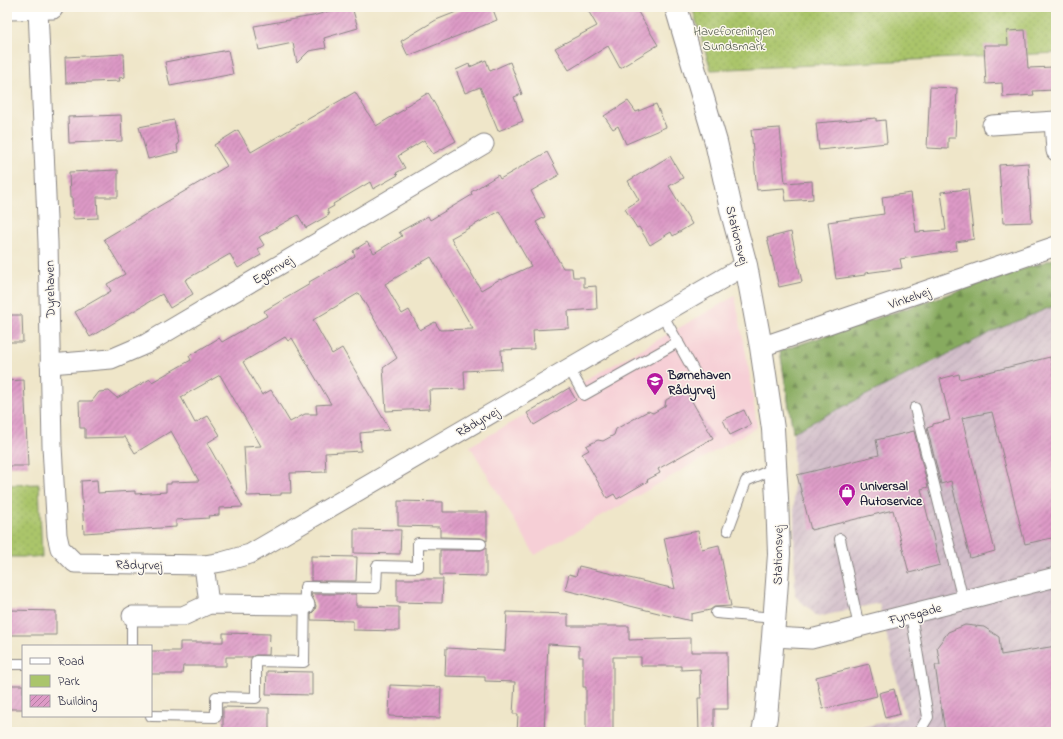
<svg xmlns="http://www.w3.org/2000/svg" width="1063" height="739" viewBox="0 0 1063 739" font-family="'Indie Flower',sans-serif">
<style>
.built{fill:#f6cfd6}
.industrial{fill:url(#industrial-furrows)}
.green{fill:url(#green-dots);stroke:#667453}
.forest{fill:url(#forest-firs);stroke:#54664d}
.building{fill:url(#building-hatch);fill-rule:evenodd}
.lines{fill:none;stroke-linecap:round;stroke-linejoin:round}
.service-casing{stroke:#888482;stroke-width:12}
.minor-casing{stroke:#888482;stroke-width:21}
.tertiary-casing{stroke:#888482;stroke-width:24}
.service{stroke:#fff;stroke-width:10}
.minor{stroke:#fff;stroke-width:19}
.tertiary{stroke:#fff;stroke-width:22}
.labels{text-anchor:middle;stroke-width:3;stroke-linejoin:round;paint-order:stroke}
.park-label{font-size:13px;fill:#525b4c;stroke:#fbf7ec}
.street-label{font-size:13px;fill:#22223b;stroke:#fbf7ec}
.poi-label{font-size:13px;font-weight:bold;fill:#22223b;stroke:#fbf7ec;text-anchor:start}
</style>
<defs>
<pattern id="industrial-furrows" width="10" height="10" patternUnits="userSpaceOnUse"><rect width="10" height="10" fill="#d1bdc9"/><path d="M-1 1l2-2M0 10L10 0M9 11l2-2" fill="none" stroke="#b3a2ae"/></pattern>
<pattern id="green-dots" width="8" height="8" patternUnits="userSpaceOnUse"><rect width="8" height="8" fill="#aac56b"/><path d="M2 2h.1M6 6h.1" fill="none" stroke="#92a95e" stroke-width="1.8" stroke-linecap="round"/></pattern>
<pattern id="forest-firs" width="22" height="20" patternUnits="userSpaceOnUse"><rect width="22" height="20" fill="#87aa5f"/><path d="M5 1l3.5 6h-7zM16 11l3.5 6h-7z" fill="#6e8a50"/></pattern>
<pattern id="building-hatch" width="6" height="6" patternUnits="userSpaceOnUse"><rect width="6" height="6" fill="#dd9ac6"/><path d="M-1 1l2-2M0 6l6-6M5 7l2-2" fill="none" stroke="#b37da2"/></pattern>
</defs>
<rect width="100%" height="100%" fill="#fbf7ec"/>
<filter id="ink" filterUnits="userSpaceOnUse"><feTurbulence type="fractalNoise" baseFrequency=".025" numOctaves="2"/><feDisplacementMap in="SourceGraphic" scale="8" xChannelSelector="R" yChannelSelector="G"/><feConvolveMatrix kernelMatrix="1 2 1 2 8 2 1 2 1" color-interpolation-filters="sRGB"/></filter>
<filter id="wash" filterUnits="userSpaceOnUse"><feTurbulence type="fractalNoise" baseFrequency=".012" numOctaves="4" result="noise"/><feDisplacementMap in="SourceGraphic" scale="16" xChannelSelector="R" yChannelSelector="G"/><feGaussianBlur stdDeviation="0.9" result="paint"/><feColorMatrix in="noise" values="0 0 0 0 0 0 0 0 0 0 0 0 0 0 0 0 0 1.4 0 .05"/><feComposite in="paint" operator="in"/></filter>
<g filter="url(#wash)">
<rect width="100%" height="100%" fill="#efe6c9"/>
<!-- built -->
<polygon class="built" points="735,296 748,364 757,427 535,555 470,446"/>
<!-- industrial -->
<polygon class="industrial" points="1056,305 1056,732 841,732 906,717 879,603 818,617 795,596 793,432 996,330"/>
<!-- green -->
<g class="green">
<polygon points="692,7 1056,7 1056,53 711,70"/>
<polygon points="39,484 42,557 7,557 7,485"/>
</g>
<!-- forest -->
<polygon class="forest" points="1056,258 1056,305 996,330 793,432 780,351"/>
<g id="blocks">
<!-- building -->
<g class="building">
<polygon points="343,7 352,7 358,28 324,38 326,48 309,51 297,63 293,43 259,50 254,26 313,16"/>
<polygon points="469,7 492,7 497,20 408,56 401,41 436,20"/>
<polygon points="586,7 635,7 658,45 620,68 608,46 569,70 555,48 597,26"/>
<polygon points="1025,30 1028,68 1053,67 1054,90 1033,91 1034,95 1003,97 1002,83 986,84 984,45 1008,45 1007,31"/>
<polygon points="228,50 233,74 170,86 165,62"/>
<polygon points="124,54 125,77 119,78 120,81 66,83 65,57"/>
<polygon points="486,60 490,71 510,62 522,94 514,97 523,121 498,131 480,87 465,93 456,70 469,64 470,67"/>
<polygon points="930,87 957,88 955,138 948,138 948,149 927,148"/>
<polygon points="355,92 376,126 405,109 404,107 428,93 429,94 456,141 433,154 424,140 398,156 405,168 396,173 398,175 373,189 370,182 333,204 334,206 327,210 329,215 306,228 298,215 259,237 264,245 258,249 261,255 238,268 230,254 185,280 193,294 170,308 162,294 90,337 75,312 111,291 107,284 125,274 104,239 227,166 214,145 238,130 251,152"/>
<polygon points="628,101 636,112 656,104 666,127 626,144 618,126 613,129 604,116"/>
<polygon points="121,115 122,141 69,143 68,117"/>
<polygon points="876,118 876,121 885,120 887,143 819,150 816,123"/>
<polygon points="174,120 179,144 177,145 178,152 148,159 139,127"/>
<polygon points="780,128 785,183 812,181 813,199 786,201 784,188 757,190 751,130"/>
<path d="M547,152L559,175L531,191L545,217L536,222L563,268H572L573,277H584V287L596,286L597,309L568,311L569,328L533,330L534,349L501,350L502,369L464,371L465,389L429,390L430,409L386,411L383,368L397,358L359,293L313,320L332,354L342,348L390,430L360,433L361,451L325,453L326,472L290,473L291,493H281V495L247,496L244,447L261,446L220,375L181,397L195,423L208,416L220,435L207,443L243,507L219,508V515L208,516L209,518L176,520V527L84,533L81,481L97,480L98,493L135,491V494L166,492V484H171V482L199,481L171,431L135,453L125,437L85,438V428H80L79,401H92L99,392L109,391L117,398L150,379L152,382L191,360L189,356L219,338L222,342L267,316L264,311L310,284L309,282L355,256L353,251L367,242L374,253L402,236L399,232L428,216L430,220L472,195L471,192L498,175L500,179ZM499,211L531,266L501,280L500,279L481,290L451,238ZM431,257L473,329L440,330L435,322L420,330L409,310L402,314L385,284ZM285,337L288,341L292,338L331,404L316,405L317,414H305L290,422L271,390L262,395L243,362Z"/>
<polygon points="670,156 683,178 669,186 692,224 673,236 671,232 650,245 639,227 637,228 625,209 639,200 628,181"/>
<polygon points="1028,163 1032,222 1003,223 999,165"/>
<polygon points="118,170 118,197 97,197 98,218 73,219 72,198 70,198 69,172"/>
<polygon points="968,189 974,239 956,242 957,250 900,259 902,268 865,273 865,275 836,279 828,222 884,214 882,197 911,193 916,232 946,230 941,192"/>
<polygon points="791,232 802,282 779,287 767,238"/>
<polygon points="7,315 22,315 23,342 7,342"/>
<polygon points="1050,357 1056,383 1056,537 1025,544 992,412 962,418 995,551 970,558 951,481 941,484 927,428 933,426 933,424 950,420 940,379 959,374 960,379"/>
<polygon points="24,380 28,466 7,466 7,381"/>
<polygon points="569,388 576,400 534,425 527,413"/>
<polygon points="685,389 713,438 658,469 660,473 647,480 648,481 617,499 614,494 607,498 582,454 589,450 586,446 598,440 603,441 614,435 616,429 648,411 653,413 665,406 666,400"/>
<polygon points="744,410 751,425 730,435 723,420"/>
<polygon points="914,431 928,487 921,489 940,565 909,573 893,510 811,530 797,475 879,455 876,440"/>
<polygon points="398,501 443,502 443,512 487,512 487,541 481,538 440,537 440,527 398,526"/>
<polygon points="354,529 401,530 400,554 354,553"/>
<polygon points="698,531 702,549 719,545 731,606 714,607 710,610 691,614 691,621 565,590 569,574 576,576 579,566 675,589 664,538"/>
<polygon points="486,548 486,576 440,575 440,550 481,550"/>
<polygon points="311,556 357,557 356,581 311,581"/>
<polygon points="397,579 443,579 442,603 397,602"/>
<polygon points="311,594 356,594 356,606 399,607 399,631 353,630 353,621 311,620 311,614 315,610 316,606"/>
<polygon points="9,610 56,611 56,635 7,635 7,620 9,620"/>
<polygon points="507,612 568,614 568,626 629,626 629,640 691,638 691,652 727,652 728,709 714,709 714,732 699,732 698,698 701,698 700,669 681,670 681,666 641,666 641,657 613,657 613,732 586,732 586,687 583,687 583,657 579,657 579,646 548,644 544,732 517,732 518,714 513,714 515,682 485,681 485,677 445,676 446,648 505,651"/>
<polygon points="965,625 984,627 999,637 1001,655 1056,646 1056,732 945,732 935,665 940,665 937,647 948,632"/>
<polygon points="223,633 270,634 269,655 256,655 251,657 226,657 226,666 183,666 182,674 151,674 151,651 180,651 180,642 223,642"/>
<polygon points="869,664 877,696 823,709 816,677"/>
<polygon points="267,671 312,672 312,695 266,694"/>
<rect x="7" y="685" width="16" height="24"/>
<polygon points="390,685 441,687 440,718 389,716"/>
<polygon points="894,689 900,714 885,718 879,693"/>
<polygon points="223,707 269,708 269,732 223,732"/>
</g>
</g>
</g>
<g filter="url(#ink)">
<use href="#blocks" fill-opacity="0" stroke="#888482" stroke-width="1"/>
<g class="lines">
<defs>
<g id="service">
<polyline points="662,314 695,373"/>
<polyline points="569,368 584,395 678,342"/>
<polyline points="915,408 963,600"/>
<polyline points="728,530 746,481 775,468"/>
<polyline points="840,539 859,627"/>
<polyline points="716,613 774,618"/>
<polyline points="911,614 928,717 919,732"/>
<polyline points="132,646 132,616"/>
<polyline points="7,664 23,664"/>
<polyline points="151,716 216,717 216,697 256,698 256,661 304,662 305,587 376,588 377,566 418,567 418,543 481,544"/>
</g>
<g id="minor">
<polyline points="38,9 48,243 52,446 57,535 60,548 75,563 204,565 222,562 250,554 746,265"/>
<polyline points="9,10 53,9"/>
<polyline points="1054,121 1056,151"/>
<polyline points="992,125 1056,121"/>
<polyline points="761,347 1056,246"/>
<polyline points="50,364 111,359 146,344 484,144"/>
<polyline points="204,565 209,604"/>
<polyline points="132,616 183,616 209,604 305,605"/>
<polyline points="773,637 811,639 1056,577"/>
</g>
<polyline id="tertiary" points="676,7 716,142 732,213 746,265 761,347 773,429 777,498 779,554 773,637 766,717 763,732"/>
</defs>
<!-- service casing -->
<use href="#service" class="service-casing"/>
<!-- minor casing -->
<use href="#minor" class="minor-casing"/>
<!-- tertiary casing -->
<use href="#tertiary" class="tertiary-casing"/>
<!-- service -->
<use href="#service" class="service"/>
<!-- minor -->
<use href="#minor" class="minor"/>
<!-- tertiary -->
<use href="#tertiary" class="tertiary"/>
</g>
</g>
<!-- icons -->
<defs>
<symbol id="school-pin" viewBox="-11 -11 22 30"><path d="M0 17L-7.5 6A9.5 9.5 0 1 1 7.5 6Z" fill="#b5179e" stroke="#fbf7ec"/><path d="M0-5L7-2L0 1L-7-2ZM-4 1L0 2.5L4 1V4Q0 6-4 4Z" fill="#fff"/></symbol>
<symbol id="shop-pin" viewBox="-11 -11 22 30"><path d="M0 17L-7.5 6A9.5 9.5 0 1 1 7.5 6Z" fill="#b5179e" stroke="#fbf7ec"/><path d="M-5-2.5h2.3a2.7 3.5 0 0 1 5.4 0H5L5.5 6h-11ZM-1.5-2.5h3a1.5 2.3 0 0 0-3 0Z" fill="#fff"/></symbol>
</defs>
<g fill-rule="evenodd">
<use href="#school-pin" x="645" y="371" width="20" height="27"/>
<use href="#shop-pin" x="837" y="482" width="20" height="27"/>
</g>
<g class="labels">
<!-- park labels -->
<g class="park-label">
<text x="734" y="35">Haveforeningen<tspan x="734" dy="15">Sundsmark</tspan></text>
</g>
<!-- street labels -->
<g class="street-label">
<text transform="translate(738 235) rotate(76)" y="5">Stationsvej</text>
<text transform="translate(272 269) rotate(-31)" y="5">Egernvej</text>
<text transform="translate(49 289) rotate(-91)" y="5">Dyrehaven</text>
<text transform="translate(909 297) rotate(-19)" y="5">Vinkelvej</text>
<text transform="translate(477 421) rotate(-30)" y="5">Rådyrvej</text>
<text transform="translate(777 555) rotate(-89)" y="5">Stationsvej</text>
<text transform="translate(139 564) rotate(1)" y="5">Rådyrvej</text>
<text transform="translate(915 613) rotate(-14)" y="5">Fynsgade</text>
</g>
<!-- poi labels -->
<g class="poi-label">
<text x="668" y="379">Børnehaven<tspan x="668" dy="15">Rådyrvej</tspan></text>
<text x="860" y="490">Universal<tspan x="860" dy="15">Autoservice</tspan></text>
</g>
</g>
<!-- margin -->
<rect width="1063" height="739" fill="none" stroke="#fbf7ec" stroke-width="24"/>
<!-- legend -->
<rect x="22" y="645" width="130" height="72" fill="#fbf7ec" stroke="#a4a2a5"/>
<rect x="30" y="658" width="20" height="6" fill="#ffffff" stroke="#a4a2a5"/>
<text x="58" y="665" font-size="12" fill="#22223b">Road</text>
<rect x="30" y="675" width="20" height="12" fill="#aac56b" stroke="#a4a2a5"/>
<text x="58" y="685" font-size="12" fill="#22223b">Park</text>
<rect x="30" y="695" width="20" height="12" fill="url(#building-hatch)" stroke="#a4a2a5"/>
<text x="58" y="705" font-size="12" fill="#22223b">Building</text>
</svg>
